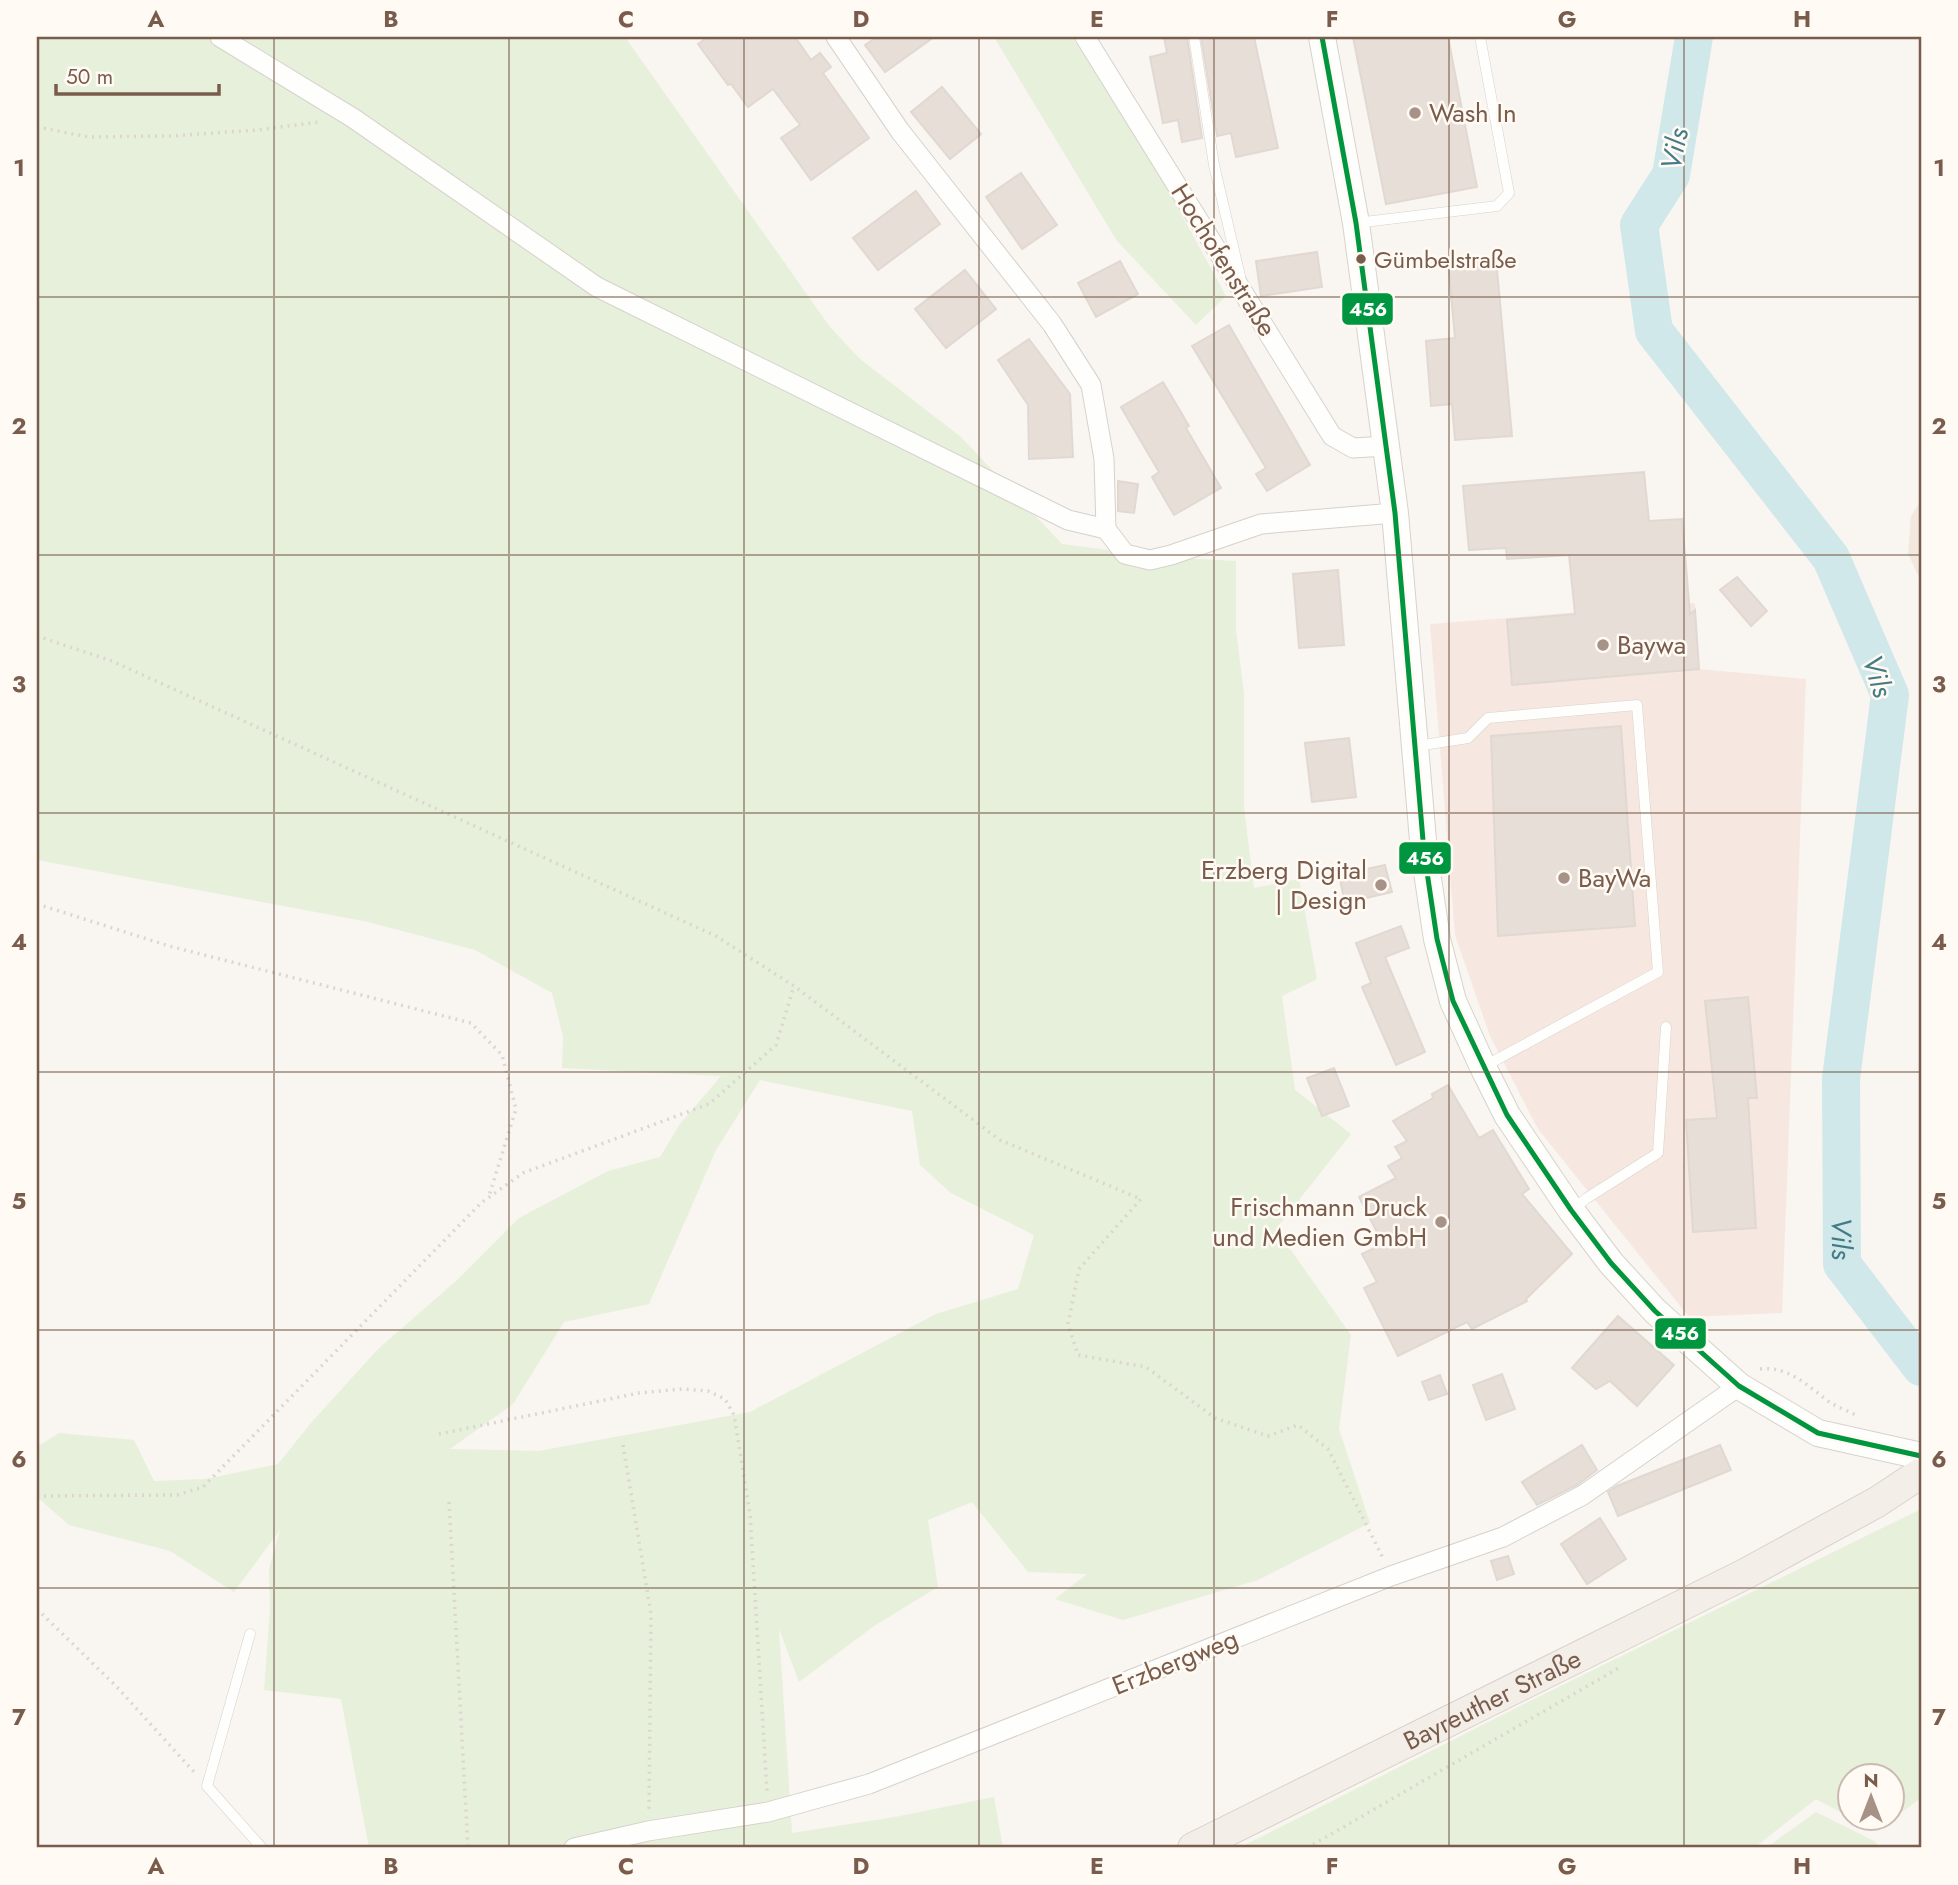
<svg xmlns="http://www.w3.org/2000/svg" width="1958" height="1885" viewBox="0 0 1958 1885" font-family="Jost,sans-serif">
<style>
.residential{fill:#f2e8de}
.commercial{fill:#f6e8e1}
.green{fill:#e7f0db;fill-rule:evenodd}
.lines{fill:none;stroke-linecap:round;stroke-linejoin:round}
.river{stroke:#d0e8ea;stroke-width:38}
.building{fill:#e6ded7;stroke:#e2d8d2;stroke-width:2}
.service-casing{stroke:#d7d1cb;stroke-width:11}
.minor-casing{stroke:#d7d1cb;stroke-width:21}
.secondary-casing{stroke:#d9d2cb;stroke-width:28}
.primary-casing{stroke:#dad1cc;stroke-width:32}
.path{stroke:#dcd5d0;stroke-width:3.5;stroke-dasharray:2 5;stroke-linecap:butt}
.service{stroke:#fefefd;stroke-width:10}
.minor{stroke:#fefefd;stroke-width:19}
.secondary{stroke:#fefefd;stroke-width:26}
.primary{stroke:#f3eee8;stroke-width:30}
.bus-1-casing{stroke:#fffaf3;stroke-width:10}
.bus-1{stroke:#00963f;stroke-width:5}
.grid{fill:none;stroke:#7a5c4d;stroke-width:2;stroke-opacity:0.55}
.poi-dot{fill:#a69286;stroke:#fffaf3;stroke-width:2.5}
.bus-dot{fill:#7a5c4d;stroke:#fffaf3;stroke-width:2.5}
.labels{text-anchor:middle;stroke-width:5;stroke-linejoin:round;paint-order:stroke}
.bus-label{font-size:24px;fill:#7a5c4d;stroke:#fffaf3;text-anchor:start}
.poi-label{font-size:26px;fill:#7a5c4d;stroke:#fffaf3;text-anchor:start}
.street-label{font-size:26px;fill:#7a5c4d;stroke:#fffaf3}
.water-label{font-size:28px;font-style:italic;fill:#437c86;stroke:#fffaf3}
.line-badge{stroke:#fffaf3;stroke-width:2.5}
.badge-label{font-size:19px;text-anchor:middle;font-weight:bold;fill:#fff}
.neatline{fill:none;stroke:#7a5c4d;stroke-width:2.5}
.grid-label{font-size:23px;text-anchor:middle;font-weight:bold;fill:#7a5c4d}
</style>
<rect width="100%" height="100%" fill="#f9f5f0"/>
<!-- residential -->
<polygon class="residential" points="1921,501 1921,581 1908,554 1911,516"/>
<!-- commercial -->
<polygon class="commercial" points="1695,603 1699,669 1806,679 1782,1313 1689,1317 1538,1129 1490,1036 1455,935 1430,624"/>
<!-- green -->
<g class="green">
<path d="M37,37H625L830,327L860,359L961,437L1062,544L1162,557L1236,561V630L1244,694V808L1254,888L1299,879L1317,979L1282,996L1295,1090L1351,1134L1276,1229L1351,1335L1339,1429L1370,1523L1258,1580L1123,1620L1055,1599L1087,1574L1028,1572L972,1502L928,1520L938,1587L874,1626L799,1682L779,1629L792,1833L895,1817L994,1797L1003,1848H369L341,1699L264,1690L270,1609L269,1569L280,1530L234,1592L170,1551L69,1525L37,1497V1447L59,1433L134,1440L154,1481L206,1479L278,1464L311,1423L378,1349L456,1281L519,1218L608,1171L660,1157L680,1124L721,1076L562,1068L563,1036L552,993L475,950L364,921L37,860ZM760,1080L912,1111L920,1165L951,1193L1034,1235L1018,1289L936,1314L750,1412L539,1451L450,1449L513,1404L564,1322L649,1304L716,1150Z"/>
<polygon points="994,37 1072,37 1136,131 1226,296 1196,325 1117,241"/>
<polygon points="1921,1509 1921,1798 1876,1831 1853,1819 1892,1818 1892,1776 1850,1776 1849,1817 1816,1799 1754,1848 1239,1848 1522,1705"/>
<polygon points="1816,1812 1876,1842 1878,1848 1766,1848"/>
</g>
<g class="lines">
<!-- river -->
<path class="river" id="s1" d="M1694,37L1671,175L1639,225L1654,331L1831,558L1890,695L1841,1079L1842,1264L1921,1367"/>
</g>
<!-- building -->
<g class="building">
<polygon points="708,37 795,37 811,60 820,53 831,67 823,73 869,138 811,180 781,138 800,125 773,89 748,107 731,84 728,85 698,44"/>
<polygon points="877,37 934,37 885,72 865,45"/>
<polygon points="1164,37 1187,37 1202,138 1182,142 1178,120 1163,123 1150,57 1167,53"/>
<polygon points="1201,37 1254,37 1278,148 1236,157 1231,133 1217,136"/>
<polygon points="1353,37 1448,37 1477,187 1386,204"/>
<polygon points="942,87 981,134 950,159 911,112"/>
<polygon points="1021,173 1057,225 1022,249 986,197"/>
<polygon points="916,191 940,224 878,270 853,238"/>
<polygon points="1317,252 1322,287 1261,296 1256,261"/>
<polygon points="1496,258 1512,436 1455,440 1452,404 1431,406 1426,341 1455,338 1448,262"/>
<polygon points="1120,261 1138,294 1096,317 1078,283"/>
<polygon points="965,270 996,309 946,348 915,309"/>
<polygon points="1229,325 1310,465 1267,491 1256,474 1266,468 1192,346"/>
<polygon points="1029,339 1070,394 1073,457 1029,459 1028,405 998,360"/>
<polygon points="1163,382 1189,426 1186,428 1221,488 1174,515 1152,477 1159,472 1121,407"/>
<polygon points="1644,472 1649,521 1682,519 1690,614 1695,610 1699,669 1512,685 1507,620 1575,614 1569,555 1507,559 1506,548 1469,550 1463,486"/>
<polygon points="1118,481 1138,484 1134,513 1118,511"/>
<polygon points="1338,570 1344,645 1299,648 1293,574"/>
<polygon points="1737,577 1767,611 1751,626 1720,590"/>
<polygon points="1621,726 1635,926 1498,936 1491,736"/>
<polygon points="1349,738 1356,797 1312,802 1305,743"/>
<polygon points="1385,865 1392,892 1345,903 1339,875"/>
<polygon points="1401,926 1409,948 1385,957 1425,1052 1396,1065 1362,987 1371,983 1356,943"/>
<polygon points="1748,997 1757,1098 1748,1098 1756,1228 1693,1232 1686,1120 1717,1118 1705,1001"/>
<polygon points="1334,1068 1349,1106 1322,1116 1307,1078"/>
<polygon points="1448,1085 1479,1138 1493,1130 1529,1189 1522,1194 1572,1254 1526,1299 1527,1301 1472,1329 1467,1322 1398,1356 1364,1288 1377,1282 1362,1254 1383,1244 1359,1197 1396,1178 1388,1166 1402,1158 1395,1147 1407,1141 1393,1121 1433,1098 1432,1094"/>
<polygon points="1618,1316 1674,1365 1637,1406 1610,1381 1596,1389 1572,1368"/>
<polygon points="1502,1374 1515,1409 1486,1420 1473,1385"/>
<polygon points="1440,1375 1447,1394 1429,1400 1422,1382"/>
<polygon points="1582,1445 1597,1470 1577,1485 1537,1505 1522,1482"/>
<polygon points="1720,1445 1731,1470 1618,1516 1608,1492 1617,1486"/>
<polygon points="1600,1518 1626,1559 1587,1584 1561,1544"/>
<polygon points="1508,1556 1514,1574 1497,1580 1491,1561"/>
</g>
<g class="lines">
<defs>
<g id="service">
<polyline points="1194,37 1214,165 1240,276"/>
<polyline points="1356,223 1497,206 1509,193 1480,37"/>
<polyline points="1417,746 1468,738 1488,718 1637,705 1658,972 1483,1067"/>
<polyline points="1572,1210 1587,1198 1658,1153 1666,1027"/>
<polyline points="250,1634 207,1786 262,1848"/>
</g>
<g id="minor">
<polyline points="220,37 353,118 597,287 1068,520 1106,529"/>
<polyline points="836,37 900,131 1052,324 1091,385 1104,459 1106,529 1125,554 1150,560 1171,555 1261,524 1395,513"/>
<polyline points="1085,37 1332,436 1353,448 1386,446"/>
<polyline points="574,1848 648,1831 768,1812 869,1784 1391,1576 1503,1537 1583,1495 1739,1386"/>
</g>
<polyline id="secondary" points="1322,37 1356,223 1395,513 1424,852 1437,939 1453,1001 1483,1067 1507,1115 1571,1210 1611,1263 1655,1311 1739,1386 1818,1433 1921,1456"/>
<g id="primary">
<path id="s2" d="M1193,1848L1745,1574L1877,1502L1921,1473"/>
</g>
</defs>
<!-- service casing -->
<use href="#service" class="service-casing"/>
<!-- minor casing -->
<use href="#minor" class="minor-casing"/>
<!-- secondary casing -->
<use href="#secondary" class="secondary-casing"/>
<!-- primary casing -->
<use href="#primary" class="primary-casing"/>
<!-- path -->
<g class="path">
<polyline points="37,127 89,137 171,136 257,130 320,122"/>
<polyline points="37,636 112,661 716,936 794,986 1000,1140 1141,1199 1079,1269 1068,1324 1078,1355 1146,1367 1215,1418 1268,1436 1298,1425 1328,1449 1383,1558"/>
<polyline points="37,904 169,946 471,1023 502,1055 516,1109 489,1196"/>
<path d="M1760,1369C1789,1366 1806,1385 1828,1401C1837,1407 1848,1411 1858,1416"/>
<polyline points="439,1434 639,1393 682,1389 708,1391 725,1399 734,1415 750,1514 767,1791"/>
<polyline points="623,1445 651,1614 649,1812"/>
<polyline points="37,1496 177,1495 203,1487 481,1203 523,1173 709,1104 776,1045 794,986"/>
<polyline points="449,1502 468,1848"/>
<polyline points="37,1609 116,1686 194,1772"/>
<polyline points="1307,1848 1622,1666"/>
</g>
<!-- service -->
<use href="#service" class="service"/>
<!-- minor -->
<use href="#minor" class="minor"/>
<!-- secondary -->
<use href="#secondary" class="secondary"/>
<!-- primary -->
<use href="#primary" class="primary"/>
<defs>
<polyline id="bus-1" points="1322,37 1356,223 1395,513 1424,852 1437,939 1453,1001 1507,1115 1571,1210 1611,1263 1655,1311 1739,1386 1818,1433 1921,1456"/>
</defs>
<!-- bus-1 casing -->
<use href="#bus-1" class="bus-1-casing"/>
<!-- bus-1 -->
<use href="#bus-1" class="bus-1"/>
</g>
<!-- grid -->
<path class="grid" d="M274,37V1848M509,37V1848M744,37V1848M979,37V1848M1214,37V1848M1449,37V1848M1684,37V1848M37,297H1921M37,555H1921M37,813H1921M37,1072H1921M37,1330H1921M37,1588H1921"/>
<!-- markers -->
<g class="poi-dot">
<circle cx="1415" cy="113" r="7"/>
<circle cx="1603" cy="645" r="7"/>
<circle cx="1564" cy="878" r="7"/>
<circle cx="1381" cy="885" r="7"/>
<circle cx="1441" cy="1222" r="7"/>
</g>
<circle class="bus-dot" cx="1361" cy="259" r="6"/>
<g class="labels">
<!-- bus labels -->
<g class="bus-label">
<text x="1374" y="268">Gümbelstraße</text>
</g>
<!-- poi labels -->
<g class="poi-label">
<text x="1429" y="122">Wash In</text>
<text x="1617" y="654">Baywa</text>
<text x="1367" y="879" text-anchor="end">Erzberg Digital<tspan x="1367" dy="30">| Design</tspan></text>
<text x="1578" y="887">BayWa</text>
<text x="1427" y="1216" text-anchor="end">Frischmann Druck<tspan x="1427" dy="30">und Medien GmbH</tspan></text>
</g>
<!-- street labels -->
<g class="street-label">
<text transform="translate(1224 260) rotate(58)" y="9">Hochofenstraße</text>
<text transform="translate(1175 1662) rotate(-22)" y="9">Erzbergweg</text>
<text dy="9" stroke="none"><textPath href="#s2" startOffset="334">Bayreuther Straße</textPath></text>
</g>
<!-- water labels -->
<g class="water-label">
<text transform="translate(1674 149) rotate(-78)" y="10">Vils</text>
<text transform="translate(1878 676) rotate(73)" y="10">Vils</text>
<text dy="10" stroke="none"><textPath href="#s1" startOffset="1290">Vils</textPath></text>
</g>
</g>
<g class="line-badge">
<rect x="1341" y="292" width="53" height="34" rx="7" fill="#00963f"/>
<rect x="1398" y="841" width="54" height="34" rx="7" fill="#00963f"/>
<rect x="1654" y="1317" width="53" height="33" rx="7" fill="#00963f"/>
</g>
<g class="badge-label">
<text x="1368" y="316">456</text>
<text x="1425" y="865">456</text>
<text x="1680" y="1340">456</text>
</g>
<!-- border -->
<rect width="1958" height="1885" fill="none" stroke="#fffaf3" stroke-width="77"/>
<!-- north arrow -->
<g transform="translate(1871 1797)"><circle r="33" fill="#fffaf3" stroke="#cabbb1" stroke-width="2"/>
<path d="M0-5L12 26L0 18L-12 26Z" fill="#a69286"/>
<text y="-10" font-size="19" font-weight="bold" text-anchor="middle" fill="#7a5c4d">N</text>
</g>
<!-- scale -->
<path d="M56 84v10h163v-10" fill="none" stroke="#7a5c4d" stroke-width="3.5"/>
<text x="66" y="84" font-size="21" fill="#7a5c4d" stroke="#fffaf3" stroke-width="5" paint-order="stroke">50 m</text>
<rect x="38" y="38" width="1882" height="1808" class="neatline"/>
<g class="grid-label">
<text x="156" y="27">A</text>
<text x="391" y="27">B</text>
<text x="626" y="27">C</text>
<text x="861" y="27">D</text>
<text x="1097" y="27">E</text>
<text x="1332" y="27">F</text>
<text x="1567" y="27">G</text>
<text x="1802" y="27">H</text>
<text x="19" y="176">1</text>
<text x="1939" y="176">1</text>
<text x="19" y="434">2</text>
<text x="1939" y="434">2</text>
<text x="19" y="692">3</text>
<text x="1939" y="692">3</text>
<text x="19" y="950">4</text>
<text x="1939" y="950">4</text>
<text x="19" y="1209">5</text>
<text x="1939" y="1209">5</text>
<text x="19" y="1467">6</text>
<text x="1939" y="1467">6</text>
<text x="19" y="1725">7</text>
<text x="1939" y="1725">7</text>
<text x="156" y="1874">A</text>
<text x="391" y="1874">B</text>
<text x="626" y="1874">C</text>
<text x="861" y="1874">D</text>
<text x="1097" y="1874">E</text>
<text x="1332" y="1874">F</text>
<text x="1567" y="1874">G</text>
<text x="1802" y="1874">H</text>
</g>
</svg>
